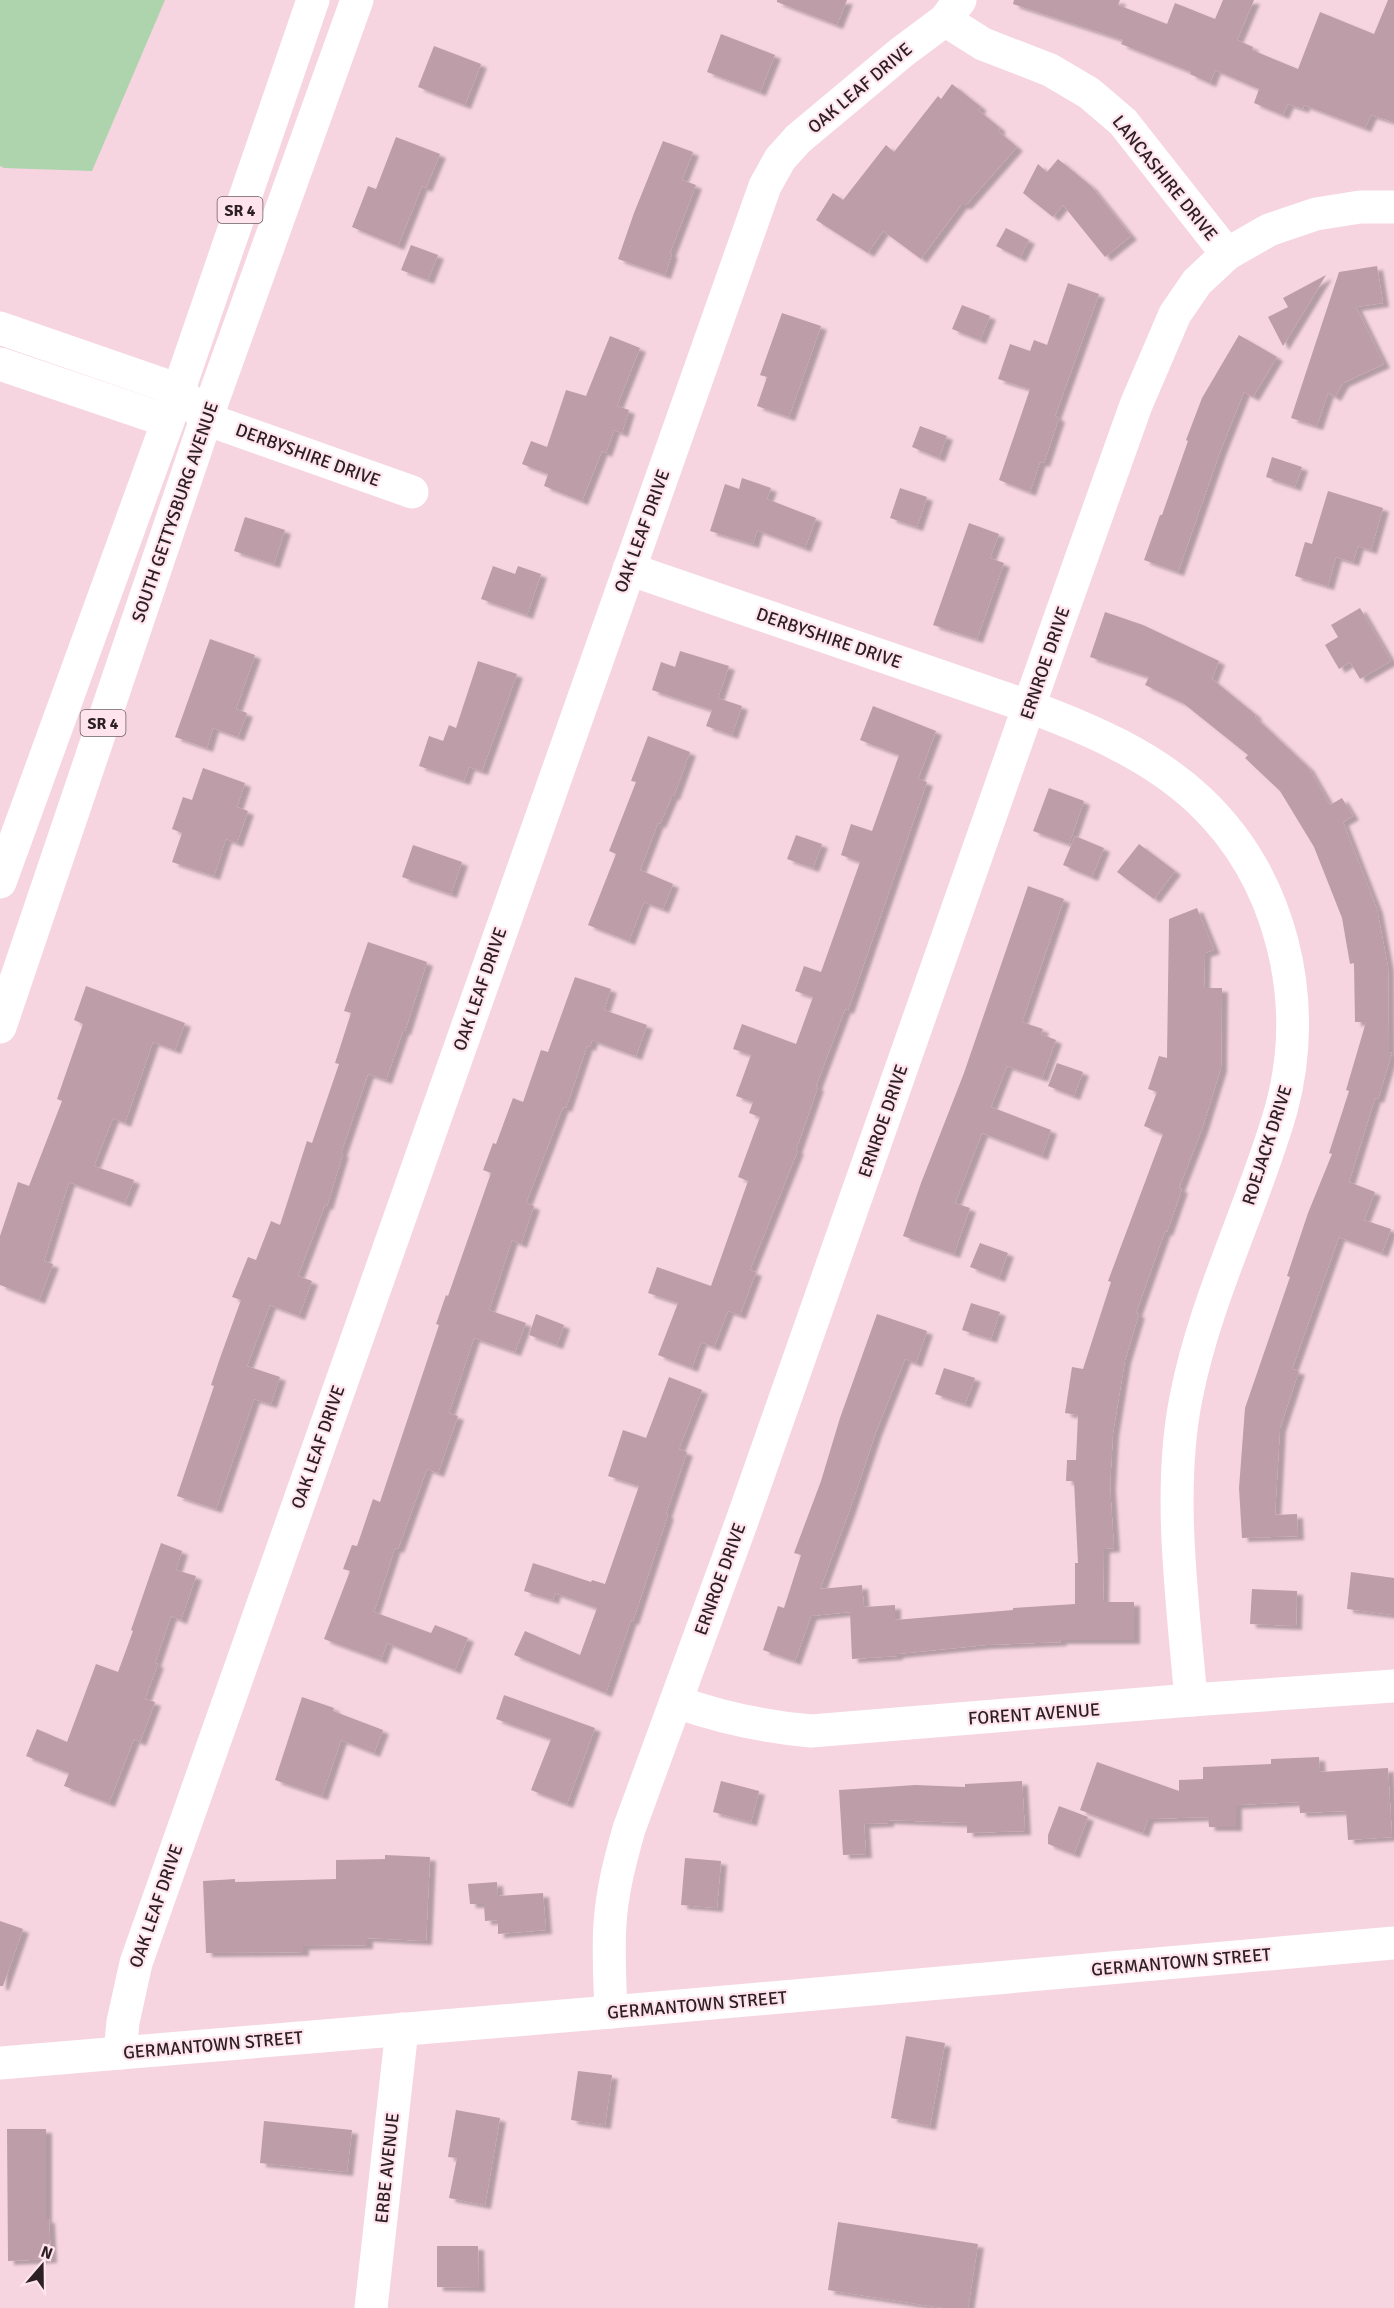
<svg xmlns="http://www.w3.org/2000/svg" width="1394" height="2308" viewBox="0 0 1394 2308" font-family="Signika,sans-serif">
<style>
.water{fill:#add4ad}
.building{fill:#bd9da8;filter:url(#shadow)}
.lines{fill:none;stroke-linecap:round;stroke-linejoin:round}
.minor{stroke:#fff;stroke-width:33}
.major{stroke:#fff;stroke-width:33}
.highway{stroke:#fff;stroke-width:33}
.labels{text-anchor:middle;stroke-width:4.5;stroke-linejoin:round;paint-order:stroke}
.shield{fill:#ffe4ed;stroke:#6b5b60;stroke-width:1.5}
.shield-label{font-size:16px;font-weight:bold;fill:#2c2024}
.street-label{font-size:18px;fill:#2c2024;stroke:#ffe4ed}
</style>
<defs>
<filter id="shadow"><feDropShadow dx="6" dy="4" stdDeviation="1.5" flood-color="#0004"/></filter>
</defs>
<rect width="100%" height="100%" fill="#f6d5e0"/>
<!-- water -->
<polygon class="water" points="0,0 165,0 92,171 4,168 0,166"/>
<!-- building -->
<g class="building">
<polygon points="777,0 847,0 837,25 777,2"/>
<polygon points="1014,0 1120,0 1118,5 1167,24 1175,3 1215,19 1223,0 1254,0 1237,40 1253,47 1252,50 1298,69 1320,12 1374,34 1388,0 1394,0 1394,122 1371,115 1365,128 1304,105 1303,109 1288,104 1283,115 1254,103 1259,89 1215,70 1210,83 1190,74 1191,72 1121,44 1123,40 1013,4"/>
<polygon points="721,34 775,55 760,92 707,72"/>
<polygon points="434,46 481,64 465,105 418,87"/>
<polygon points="952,84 981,107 978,110 1000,128 998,131 1017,147 966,205 961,205 921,259 883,231 868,253 816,220 833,193 843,200 886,145 894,152 938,96 941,99"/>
<polygon points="396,137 440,154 426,188 422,186 398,246 352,227 368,186 376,189"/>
<polygon points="663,141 693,152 682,180 696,185 670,253 672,254 665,275 618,259 634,213"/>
<polygon points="1058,159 1091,186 1131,236 1105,257 1063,205 1053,217 1023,193 1038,164 1047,172"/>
<polygon points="1006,228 1029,240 1020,258 996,246"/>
<polygon points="411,245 438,255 428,280 401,270"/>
<polygon points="1377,266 1383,303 1356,307 1384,364 1343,383 1335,397 1328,393 1317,426 1291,418 1339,272"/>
<polygon points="1326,275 1311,300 1283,346 1268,317 1288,307 1283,298"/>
<polygon points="1068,283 1099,294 1055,416 1059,418 1044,463 1040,462 1030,492 999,480 1030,389 998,379 1010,344 1030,351 1034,340 1047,345"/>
<polygon points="962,305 990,316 980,340 952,329"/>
<polygon points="782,313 821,326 789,417 757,406 767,377 760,375"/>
<polygon points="1239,335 1277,357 1253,397 1244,392 1220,452 1178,572 1144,560 1160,515 1162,515 1188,441 1186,440 1202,398"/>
<polygon points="610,336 640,348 617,406 629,410 622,433 614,430 606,453 602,451 582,501 544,486 548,474 522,464 531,441 547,447 566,390 586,396"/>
<polygon points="920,426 947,436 939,458 912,447"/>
<polygon points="1272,457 1302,467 1295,487 1266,477"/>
<polygon points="742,478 771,488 767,499 816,518 805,548 757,530 753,544 710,531 725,484 739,489"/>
<polygon points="900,488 927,497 917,527 890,518"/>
<polygon points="1328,491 1383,508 1371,550 1358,546 1353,562 1336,557 1328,586 1295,576 1305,542 1312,544"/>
<polygon points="245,517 285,530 274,564 234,551"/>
<polygon points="969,523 999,534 990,558 1004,563 977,639 933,625"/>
<polygon points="493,566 515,574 518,566 541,574 527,615 481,599"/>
<polygon points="1360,608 1391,661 1360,679 1350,662 1339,669 1325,645 1338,637 1331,625"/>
<polygon points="1105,612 1143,625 1219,661 1212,679 1256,715 1255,717 1308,767 1330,805 1342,798 1353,816 1343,822 1377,909 1388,967 1389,1052 1392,1053 1378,1099 1375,1098 1349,1182 1375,1192 1364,1220 1391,1229 1382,1253 1339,1237 1292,1369 1299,1371 1280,1428 1275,1515 1297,1514 1298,1536 1242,1538 1239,1488 1245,1408 1290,1277 1287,1276 1308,1213 1332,1154 1329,1153 1349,1091 1346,1090 1366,1022 1355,1022 1354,963 1350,964 1342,918 1314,847 1280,791 1245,758 1248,755 1183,703 1145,685 1149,677 1090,657"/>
<polygon points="210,639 255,655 236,709 247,713 238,737 213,728 207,748 175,737"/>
<polygon points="680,651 729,666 718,698 742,706 732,735 706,726 712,710 652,690 661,662 675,667"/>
<polygon points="478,661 517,674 482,771 469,767 464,781 419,766 429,736 443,741 449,725 456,728"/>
<polygon points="873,706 936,731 918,779 927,782 848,1010 845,1009 816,1086 818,1087 796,1150 798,1150 750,1270 756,1272 740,1315 728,1311 714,1347 701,1342 692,1368 658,1355 678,1303 648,1293 657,1267 711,1286 748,1181 738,1177 760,1117 749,1113 753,1102 736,1096 751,1055 733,1049 742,1024 796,1044 813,997 795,991 804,966 821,972 860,862 841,855 851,824 872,831 899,755 860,740"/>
<polygon points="648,736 690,752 674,796 672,796 660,824 658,823 640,870 673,884 663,909 644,902 629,941 588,925 616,854 609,851 636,782 631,781"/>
<polygon points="203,768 245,783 237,807 248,811 237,843 226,839 214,876 172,862 182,833 172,829 183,797 192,800"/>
<polygon points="1049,788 1084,801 1069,844 1033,831"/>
<polygon points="796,835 822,844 813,868 787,859"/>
<polygon points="1075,836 1104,848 1092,877 1063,865"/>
<polygon points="1139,844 1175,871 1154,899 1117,872"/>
<polygon points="413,845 462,862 451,894 402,877"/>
<polygon points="1028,886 1064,899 1022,1022 1043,1029 1041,1034 1056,1040 1042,1078 1007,1066 991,1107 1051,1130 1042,1156 982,1133 955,1203 970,1208 954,1254 903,1236 921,1183 964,1073"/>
<polygon points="1197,908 1214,950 1205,953 1204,988 1222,988 1221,1068 1202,1129 1179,1188 1182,1189 1167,1232 1165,1231 1136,1313 1139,1314 1125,1360 1113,1433 1110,1486 1114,1548 1104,1549 1103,1602 1134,1602 1134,1640 1060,1640 1061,1642 986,1645 897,1654 897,1656 852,1659 850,1612 811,1616 795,1661 763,1650 778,1606 784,1608 801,1555 794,1553 821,1481 840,1418 877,1314 927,1331 916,1363 905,1359 876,1432 849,1512 820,1589 862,1585 864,1607 895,1605 895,1620 1013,1610 1013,1608 1075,1604 1075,1563 1078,1563 1074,1481 1066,1481 1067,1460 1076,1460 1078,1415 1065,1413 1072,1367 1083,1369 1111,1282 1108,1281 1163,1134 1144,1126 1157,1092 1148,1089 1159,1056 1167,1058 1169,919"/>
<polygon points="368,942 427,962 405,1031 403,1031 386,1080 368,1074 341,1153 343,1153 327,1206 325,1205 298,1276 312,1281 299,1316 270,1305 247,1366 280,1377 271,1404 254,1399 216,1509 177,1496 214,1386 211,1385 220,1358 241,1300 232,1297 248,1257 256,1260 271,1221 280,1225 307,1141 312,1143 339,1064 335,1063 351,1013 344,1011"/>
<polygon points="575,977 611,989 604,1010 647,1025 636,1056 592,1040 590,1047 587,1046 566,1108 563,1107 526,1203 534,1206 521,1244 512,1240 489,1310 526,1323 515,1352 474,1338 449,1413 458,1416 438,1473 427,1469 398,1549 395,1548 374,1612 431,1633 435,1625 468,1638 455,1670 387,1643 381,1660 324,1639 350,1571 343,1569 352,1545 357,1546 373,1499 380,1502 439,1325 436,1324 446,1295 448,1296 491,1173 483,1170 493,1143 496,1144 513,1098 523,1102 541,1050 548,1052"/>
<polygon points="86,986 185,1023 175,1050 153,1042 125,1123 113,1118 94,1166 134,1180 125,1203 69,1182 44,1261 53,1264 39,1300 0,1285 0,1236 18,1182 29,1186 62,1101 57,1099 83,1024 74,1020"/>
<polygon points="1057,1063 1083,1072 1074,1096 1048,1086"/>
<polygon points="980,1243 1008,1253 999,1278 970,1267"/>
<polygon points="971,1303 1000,1312 991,1339 962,1330"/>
<polygon points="536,1314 564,1325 557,1345 529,1335"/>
<polygon points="944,1368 975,1378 965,1404 935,1394"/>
<polygon points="669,1377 702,1390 679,1449 687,1452 666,1514 668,1515 633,1621 631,1620 606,1693 514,1655 525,1631 580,1655 597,1608 555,1593 553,1600 524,1591 533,1563 591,1582 592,1580 605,1584 639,1486 608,1476 623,1430 646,1438"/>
<polygon points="161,1543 182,1551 176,1570 196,1576 181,1620 171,1616 155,1663 158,1664 145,1699 155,1702 140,1742 134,1739 109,1803 64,1786 69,1773 26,1756 37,1729 67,1742 96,1664 118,1672 133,1631 131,1630"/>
<polygon points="1351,1572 1394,1578 1394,1615 1347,1609"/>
<polygon points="1252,1589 1297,1591 1296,1626 1250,1624"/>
<polygon points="504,1695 595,1728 567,1804 531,1790 551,1739 496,1719"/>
<polygon points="302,1697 334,1708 333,1711 383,1730 374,1753 341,1740 322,1796 275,1780"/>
<polygon points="1319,1757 1320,1772 1388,1768 1392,1837 1348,1840 1346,1811 1300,1813 1299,1802 1236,1805 1236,1827 1209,1827 1208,1817 1148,1819 1143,1833 1080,1810 1097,1762 1179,1791 1179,1780 1203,1779 1203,1767 1271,1764 1271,1759"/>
<polygon points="721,1781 759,1791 751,1822 713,1812"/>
<polygon points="1022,1781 1025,1831 967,1833 967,1823 888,1820 888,1823 864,1824 866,1854 843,1855 839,1790 916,1785 965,1787 965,1784"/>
<polygon points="1059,1806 1088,1817 1074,1854 1048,1844 1048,1835"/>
<polygon points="385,1855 430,1857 426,1941 367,1938 367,1945 303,1946 303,1952 206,1953 203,1881 235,1879 235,1882 336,1879 336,1860 385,1859"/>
<polygon points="685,1858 721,1861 717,1908 681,1905"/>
<polygon points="497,1882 498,1896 543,1893 546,1930 498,1934 498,1920 485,1921 484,1904 470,1904 468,1884"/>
<polygon points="0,1921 23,1929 3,1986 0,1986"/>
<polygon points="906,2036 945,2043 930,2126 891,2118"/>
<polygon points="578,2071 612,2075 605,2125 571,2120"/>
<polygon points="456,2110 500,2118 485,2205 449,2198 457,2158 448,2157"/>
<polygon points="264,2121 352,2130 347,2172 260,2163"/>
<polygon points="7,2129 46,2129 46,2219 49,2219 51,2259 8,2261"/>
<polygon points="838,2222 978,2244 968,2308 943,2308 828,2290"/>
<polygon points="437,2246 478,2246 479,2288 437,2287"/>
</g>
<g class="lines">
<!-- minor -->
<g class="minor">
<polyline points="945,20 983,44 1050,70 1089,93 1123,122 1227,254"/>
<polyline points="206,419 412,492"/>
<path d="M629,569L1030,707C1090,729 1152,756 1199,800C1282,878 1311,1001 1281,1110C1253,1207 1205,1299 1186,1398C1167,1492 1183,1604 1191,1700"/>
<path d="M677,1702C722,1718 765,1727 811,1731L1191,1700L1394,1686"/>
<path d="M611,2012C610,1983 608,1953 610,1924C612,1891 620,1861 629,1829L742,1521L1060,618L1136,405L1175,314L1197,282L1227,254L1269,230L1316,214L1360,207H1394"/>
<polyline points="120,2053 123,2022 136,1963 765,186 780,159 798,139 902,52 945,20 960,0"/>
<polyline points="371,2308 402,2029"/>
</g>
<!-- major -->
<g class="major">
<polyline points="0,882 168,421 313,0"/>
<polyline points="0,1027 206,419 357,0"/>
<polyline points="0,2063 611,2012 1394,1943"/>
</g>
<!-- highway -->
<g class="highway">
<polyline points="0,328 179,390 206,419"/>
<polyline points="0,364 168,421"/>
</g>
</g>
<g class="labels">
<!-- shield labels -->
<g class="shield">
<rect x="217.5" y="197" width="45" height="26" rx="4.5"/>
<rect x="80.5" y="710" width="45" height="26" rx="4.5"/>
</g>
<g class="shield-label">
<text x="240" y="216">SR 4</text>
<text x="103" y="729">SR 4</text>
</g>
<!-- street labels -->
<g class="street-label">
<text transform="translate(860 88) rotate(-40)" y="6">OAK LEAF DRIVE</text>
<text transform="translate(1165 178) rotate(51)" y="6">LANCASHIRE DRIVE</text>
<text transform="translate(308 455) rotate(20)" y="6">DERBYSHIRE DRIVE</text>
<text transform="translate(175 512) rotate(-71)" y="6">SOUTH GETTYSBURG AVENUE</text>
<text transform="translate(642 531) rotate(-70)" y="6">OAK LEAF DRIVE</text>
<text transform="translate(829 638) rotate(19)" y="6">DERBYSHIRE DRIVE</text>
<text transform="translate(1045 663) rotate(-71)" y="6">ERNROE DRIVE</text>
<text transform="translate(480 989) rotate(-71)" y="6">OAK LEAF DRIVE</text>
<text transform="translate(883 1121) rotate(-71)" y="6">ERNROE DRIVE</text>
<text transform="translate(1267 1145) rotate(-72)" y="6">ROEJACK DRIVE</text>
<text transform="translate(318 1447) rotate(-71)" y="6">OAK LEAF DRIVE</text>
<text transform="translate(720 1579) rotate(-70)" y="6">ERNROE DRIVE</text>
<text transform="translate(1034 1714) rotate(-4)" y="6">FORENT AVENUE</text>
<text transform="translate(156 1906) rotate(-71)" y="6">OAK LEAF DRIVE</text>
<text transform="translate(1181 1962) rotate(-5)" y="6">GERMANTOWN STREET</text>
<text transform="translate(697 2005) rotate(-5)" y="6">GERMANTOWN STREET</text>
<text transform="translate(213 2045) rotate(-5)" y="6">GERMANTOWN STREET</text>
<text transform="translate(387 2168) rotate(-84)" y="6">ERBE AVENUE</text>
</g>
</g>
<!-- north arrow -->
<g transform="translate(42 2266) rotate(20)" stroke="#ffe4ed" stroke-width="4.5" paint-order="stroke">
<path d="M0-4.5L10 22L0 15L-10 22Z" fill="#2c2024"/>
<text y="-9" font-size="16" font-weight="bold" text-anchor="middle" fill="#2c2024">N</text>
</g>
</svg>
